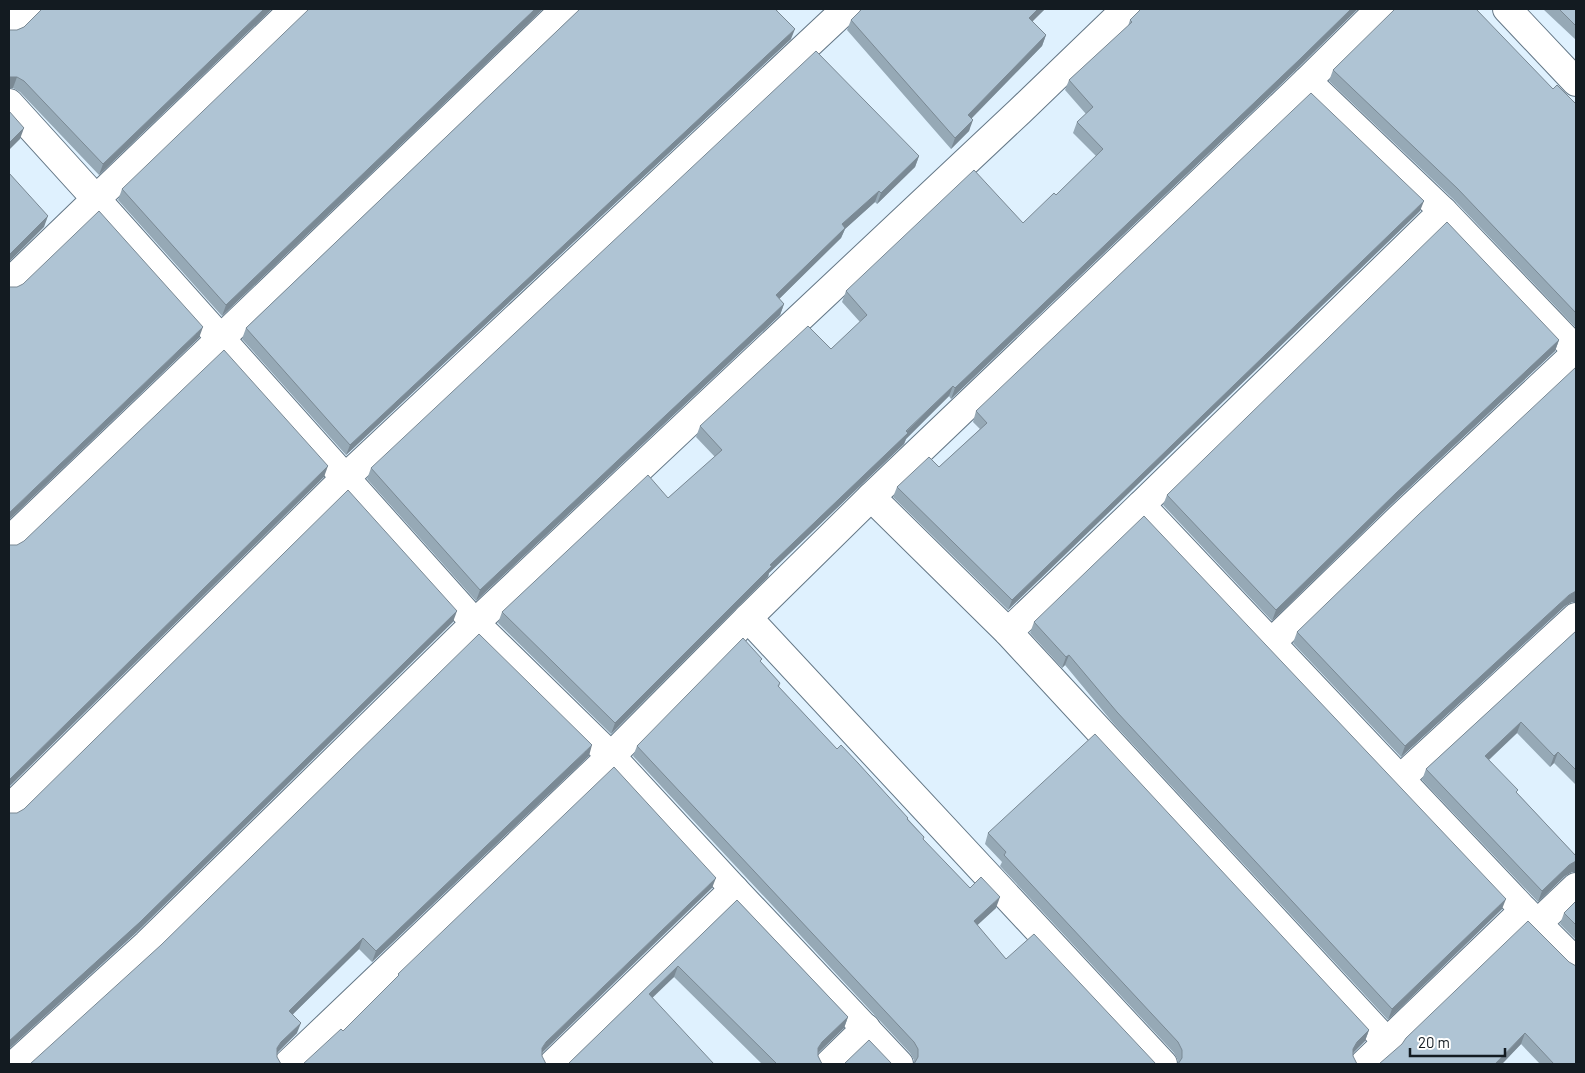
<svg xmlns="http://www.w3.org/2000/svg" width="1585" height="1073" viewBox="0 0 1585 1073" font-family="Barlow,sans-serif">
<style>
.lines{fill:none;stroke-linecap:round;stroke-linejoin:round}
.minor-casing{stroke:#647786;stroke-width:30}
.minor{stroke:#fff;stroke-width:28}
.wall{fill:#96a9b6}
.shaded-wall{fill:#7a8994}
.building{fill:#afc4d4;stroke:#7a8994}
</style>
<rect width="100%" height="100%" fill="#dff1fe"/>
<g class="lines">
<defs>
<g id="minor">
<polyline points="1507,9 1576,82"/>
<polyline points="9,26 27,9"/>
<polyline points="1307,81 1380,9"/>
<polyline points="9,103 96,199 9,283"/>
<polyline points="1443,211 1576,350"/>
<polyline points="871,497 1008,632 1388,1043"/>
<polyline points="9,541 565,9"/>
<polyline points="748,618 1163,1064"/>
<polyline points="1008,632 1141,505"/>
<polyline points="1271,643 1403,515 1576,353"/>
<polyline points="1400,779 1576,617"/>
<polyline points="9,809 345,478 846,9"/>
<polyline points="1538,923 1576,887"/>
<polyline points="15,1064 147,944 475,623 1020,111 1126,9"/>
<polyline points="288,1064 611,756 475,623 96,199 294,9"/>
<polyline points="553,1064 734,889"/>
<polyline points="829,1064 866,1028"/>
<polyline points="899,1064 734,889 611,756 748,618 871,497 1307,81 1443,211 1141,505 1524,910"/>
<polyline points="1364,1064 1524,910 1576,962"/>
</g>
</defs>
<!-- minor casing -->
<use href="#minor" class="minor-casing"/>
<!-- minor -->
<use href="#minor" class="minor"/>
</g>
<!-- wall -->
<g class="wall">
<polygon points="42,9 272,9 99,175 20,92 13,88 17,30 24,27"/>
<polygon points="543,9 222,316 118,200 122,189"/>
<polygon points="580,9 778,9 777,10 791,39 346,455 242,339 246,328"/>
<polygon points="861,9 1045,9 1032,21 1046,35 1042,46 972,118 969,131 951,149 847,30 851,20 861,11"/>
<polygon points="1543,9 1576,9 1576,40"/>
<polygon points="1130,20 1296,70 951,399 949,396 906,439 904,444 769,573 768,577 611,734 498,623 502,612 668,498 715,457 696,437 700,426 831,349 860,322 842,302 846,291 1023,223 1056,195 1096,156 1073,133 1077,122 1086,114 1065,90 1069,80 1128,26"/>
<polygon points="1333,70 1553,89 1576,104 1576,328 1454,200 1329,81"/>
<polygon points="919,156 915,167 877,204 875,202 845,229 841,238 779,299 784,304 780,315 476,601 367,479 371,468"/>
<polygon points="1420,211 1008,610 893,497 897,487 939,467 980,429 973,422 976,411"/>
<polygon points="1559,340 1555,351 1392,504 1272,621 1163,505 1167,495"/>
<polygon points="1572,602 1565,606 1401,757 1293,643 1297,632"/>
<polygon points="1034,622 1502,909 1388,1020 1113,723 1065,665 1062,668 1030,633"/>
<polygon points="1576,631 1576,785 1554,763 1550,767 1517,733 1489,760 1517,793 1576,856 1576,872 1572,872 1565,876 1538,902 1422,780 1426,769"/>
<polygon points="761,662 780,683 779,687 837,749 908,819 924,837 923,840 970,888 996,908 977,925 1006,959 914,1064 914,1060 910,1053 633,756 637,746"/>
<polygon points="589,756 372,962 359,949 293,1014 297,1033 277,1053 277,1057 280,1064 30,1064"/>
<polygon points="988,833 1369,1030 1365,1041 1353,1053 1353,1056 1356,1064 1178,1064 1178,1061 1174,1053 1000,866 1002,862 985,844"/>
<polygon points="737,900 848,1017 844,1028 818,1053 818,1056 822,1064 762,1064 674,977 568,1064"/>
<polygon points="1576,901 1576,940 1560,924 1564,913"/>
<polygon points="1569,962 1576,1064 1540,1064 1521,1044 1502,1064"/>
</g>
<!-- shaded-wall -->
<g class="shaded-wall">
<polygon points="264,9 272,9 99,175 103,164"/>
<polygon points="535,9 543,9 222,316 226,305"/>
<polygon points="1038,9 1045,9 1025,29 1029,18"/>
<polygon points="1351,9 1358,9 1296,70 951,399 955,388"/>
<polygon points="795,29 791,39 346,455 350,445"/>
<polygon points="1046,35 1042,46 964,126 968,115"/>
<polygon points="10,77 17,77 13,88 9,88 9,78"/>
<polygon points="973,120 969,131 951,149 955,138"/>
<polygon points="24,128 20,139 9,150 9,143"/>
<polygon points="919,156 915,167 877,204 881,193"/>
<polygon points="879,191 875,202 845,229 841,238 772,306 776,295 842,224"/>
<polygon points="1424,201 1420,211 1008,610 1012,600"/>
<polygon points="48,216 44,227 9,262 9,255"/>
<polygon points="784,304 780,315 476,601 480,590"/>
<polygon points="203,327 199,338 9,520 9,513"/>
<polygon points="1559,340 1555,351 1392,504 1272,621 1276,610 1396,493"/>
<polygon points="953,386 949,396 906,439 904,444 769,573 768,577 611,734 615,723 770,565"/>
<polygon points="328,466 324,477 9,787 9,780"/>
<polygon points="1576,591 1576,602 1572,602 1565,606 1401,757 1405,746 1569,595"/>
<polygon points="457,611 453,622 136,933 9,1049 9,1041"/>
<polygon points="1069,655 1065,665 1062,668 1066,657"/>
<polygon points="1521,722 1517,733 1481,767 1485,756"/>
<polygon points="592,745 589,756 372,962 376,951"/>
<polygon points="1558,752 1554,763 1550,767 1554,756"/>
<polygon points="1576,861 1576,872 1572,872 1565,876 1538,902 1542,891 1569,865"/>
<polygon points="716,878 712,888 542,1053 542,1048 546,1042"/>
<polygon points="1000,897 996,908 970,932 974,921"/>
<polygon points="1506,899 1502,909 1388,1020 1392,1009"/>
<polygon points="363,938 359,949 285,1022 289,1011"/>
<polygon points="678,966 674,977 645,1005 649,994"/>
<polygon points="848,1017 844,1028 818,1053 818,1048 822,1042"/>
<polygon points="301,1023 297,1033 277,1053 277,1048 281,1042"/>
<polygon points="1369,1030 1365,1041 1353,1053 1353,1049 1357,1042"/>
<polygon points="1525,1033 1521,1044 1502,1064 1495,1064"/>
</g>
<!-- building -->
<g class="building">
<polygon points="42,9 264,9 103,164 24,81 17,77 10,77 9,78 9,30 17,30 24,27"/>
<polygon points="309,9 535,9 226,305 122,189"/>
<polygon points="580,9 775,9 795,29 350,445 246,328"/>
<polygon points="862,9 1038,9 1029,18 1046,35 968,115 973,120 955,138 851,20"/>
<polygon points="1141,9 1351,9 1300,59 955,388 953,386 906,431 908,433 770,565 772,566 615,723 502,612 648,475 668,498 722,450 700,426 808,326 831,349 867,315 846,291 974,170 1023,223 1054,193 1056,195 1103,149 1077,122 1093,107 1069,80 1132,22 1130,20"/>
<polygon points="1395,9 1476,9 1553,89 1557,85 1576,104 1576,313 1458,189 1333,70"/>
<polygon points="1559,9 1576,9 1576,26"/>
<polygon points="816,51 919,156 881,193 879,191 842,224 845,228 776,295 784,304 480,590 371,468"/>
<polygon points="1311,93 1424,201 1012,600 897,487 929,457 939,467 987,423 976,411"/>
<polygon points="9,111 24,128 9,143"/>
<polygon points="9,173 48,216 9,255"/>
<polygon points="99,211 203,327 9,513 9,287 17,287 23,284"/>
<polygon points="1447,222 1559,340 1396,493 1276,610 1167,495"/>
<polygon points="224,350 328,466 9,780 9,545 17,545 24,541"/>
<polygon points="1576,367 1576,591 1569,595 1405,746 1297,632 1418,515"/>
<polygon points="348,490 457,611 140,922 9,1041 9,813 17,813 24,809"/>
<polygon points="1144,516 1506,899 1392,1009 1117,712 1069,655 1066,657 1034,622"/>
<polygon points="1576,631 1576,770 1558,752 1554,756 1521,722 1485,756 1518,790 1516,792 1576,856 1576,861 1569,865 1542,891 1426,769"/>
<polygon points="479,634 592,745 376,951 363,938 289,1011 301,1023 281,1042 277,1048 277,1057 281,1064 30,1064 161,945"/>
<polygon points="743,638 762,659 760,661 780,683 778,686 837,749 841,745 858,763 908,818 907,819 924,837 923,839 970,888 981,877 1000,897 974,921 1006,959 1034,934 1156,1064 914,1064 918,1057 918,1049 914,1042 637,746"/>
<polygon points="1095,734 1369,1030 1357,1042 1353,1049 1353,1056 1357,1064 1178,1064 1182,1058 1182,1050 1178,1042 1004,855 1006,852 988,833"/>
<polygon points="614,767 716,878 546,1042 542,1048 542,1056 546,1064 303,1064 341,1029 343,1031 399,975 398,974"/>
<polygon points="737,900 848,1017 822,1042 818,1048 818,1056 822,1064 777,1064 678,966 649,994 714,1064 568,1064"/>
<polygon points="1576,901 1576,925 1564,913"/>
<polygon points="1528,921 1569,962 1576,966 1576,1064 1554,1064 1525,1033 1495,1064 1379,1064 1402,1044 1406,1038"/>
<polygon points="869,1040 892,1064 844,1064"/>
</g>
<!-- border -->
<rect width="1585" height="1073" fill="none" stroke="#131b21" stroke-width="20"/>
<!-- scale -->
<path d="M1410 1048v8h95v-8" fill="none" stroke="#131b21" stroke-width="2.5"/>
<text x="1418" y="1048" font-size="15" fill="#131b21" stroke="#ffffff" stroke-width="4" paint-order="stroke">20 m</text>
</svg>
